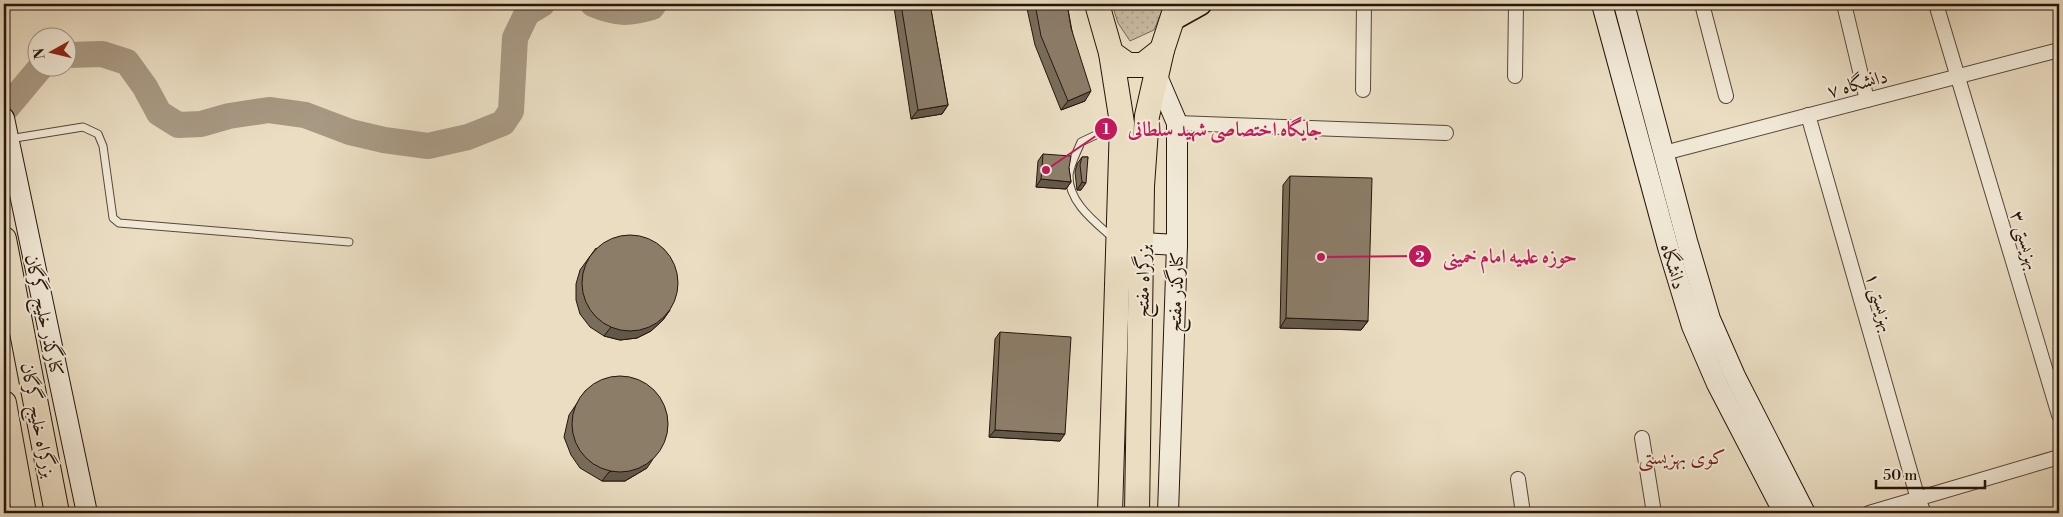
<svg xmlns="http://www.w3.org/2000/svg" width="2063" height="517" viewBox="0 0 2063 517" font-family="'Libre Bodoni',Amiri,serif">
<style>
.green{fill:url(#green-dots);stroke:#786856}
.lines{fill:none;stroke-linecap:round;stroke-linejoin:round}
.river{stroke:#a89983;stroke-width:26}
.service-casing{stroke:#584737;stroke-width:9}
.minor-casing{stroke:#584737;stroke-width:16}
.secondary-casing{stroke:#271509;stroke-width:22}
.primary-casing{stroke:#271509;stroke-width:25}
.trunk-casing{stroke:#271509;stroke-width:26}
.service{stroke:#f1e9d7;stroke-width:7}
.minor{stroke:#f1e9d7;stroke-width:14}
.secondary{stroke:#f1e9d7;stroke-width:20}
.primary{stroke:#eaddc2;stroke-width:22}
.trunk{stroke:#eaddc2;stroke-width:24}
.wall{fill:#786c5a;stroke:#271509}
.shaded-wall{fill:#62584a;stroke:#271509}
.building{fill:#8c7d69;stroke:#271509}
.labels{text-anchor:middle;stroke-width:4;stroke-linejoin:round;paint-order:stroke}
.street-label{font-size:19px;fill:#271509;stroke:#f1e9d7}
.neighbourhood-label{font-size:20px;fill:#7a1f14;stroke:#f1e9d7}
.leader{fill:none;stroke:#c2185b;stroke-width:2}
.callout-dot{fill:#c2185b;stroke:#f1e9d7;stroke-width:2}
.mark-label{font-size:15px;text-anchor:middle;font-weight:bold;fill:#fff}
.callout-label{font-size:20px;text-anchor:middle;font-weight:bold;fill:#c2185b;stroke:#f1e9d7;stroke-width:4;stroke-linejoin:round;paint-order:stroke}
</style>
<defs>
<pattern id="green-dots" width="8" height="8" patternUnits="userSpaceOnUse" patternTransform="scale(1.25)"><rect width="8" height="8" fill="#c9bba3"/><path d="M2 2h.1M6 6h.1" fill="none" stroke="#ada08b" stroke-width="1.8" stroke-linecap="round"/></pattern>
</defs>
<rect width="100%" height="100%" fill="#eaddc2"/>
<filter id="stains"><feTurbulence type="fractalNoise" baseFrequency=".004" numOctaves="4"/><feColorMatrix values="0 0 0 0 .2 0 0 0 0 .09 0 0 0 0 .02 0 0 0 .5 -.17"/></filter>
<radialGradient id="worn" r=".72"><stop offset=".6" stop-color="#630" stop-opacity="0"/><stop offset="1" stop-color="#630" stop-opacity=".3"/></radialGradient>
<!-- green -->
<polygon class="green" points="1112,4 1165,4 1154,30 1130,41 1118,23"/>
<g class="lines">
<!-- river -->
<g class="river">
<path d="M593,4C617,14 628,14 652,7L654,4"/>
<polyline points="68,55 102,54 127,62 145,87 159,113 178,125 201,124 229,116 269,110 305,115 350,132 384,140 428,146 468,137 503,123 511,111 515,38 527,13 542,4"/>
<polyline points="4,111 40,68"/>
</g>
<defs>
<g id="service">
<polyline points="9,139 83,127 98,134 103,146 113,218 119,223 349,242"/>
<path d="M1113,238C1095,222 1068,202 1069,175C1070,165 1077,152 1081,142L1117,125"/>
</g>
<g id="minor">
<polyline points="1702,4 1726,96"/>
<polyline points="1844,4 1867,100"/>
<polyline points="1936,4 2059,415"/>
<polyline points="1515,76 1516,4"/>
<polyline points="1363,90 1364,4"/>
<polyline points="1808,115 1918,499 1924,513"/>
<polyline points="1177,123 1446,133"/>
<polyline points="1664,153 2059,50"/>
<polyline points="1642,438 1654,513"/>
<polyline points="1518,479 1523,513"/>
<polyline points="1869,513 2059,457"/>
</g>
<g id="secondary">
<polyline points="1602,4 1668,247 1692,326 1717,384 1784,513"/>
<polyline points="1624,4 1687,241 1710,319 1735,376 1805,513"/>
<polyline points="1156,74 1177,123 1177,245 1168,513"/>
<polyline points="4,118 87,513"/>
<polyline points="1142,243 1177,245"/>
</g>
<polyline id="primary" points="1173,19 1200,4"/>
<g id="trunk">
<polyline points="1097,4 1111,53 1128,65 1143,65 1162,50 1177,4"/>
<polyline points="4,239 57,513"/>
<polyline points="4,403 24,513"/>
<polyline points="1110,513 1122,123 1111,53"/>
<polyline points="1137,513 1142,186 1147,116 1162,50"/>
</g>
</defs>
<!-- service casing -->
<use href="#service" class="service-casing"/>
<!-- minor casing -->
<use href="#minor" class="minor-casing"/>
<!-- secondary casing -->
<use href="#secondary" class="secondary-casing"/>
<!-- primary casing -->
<use href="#primary" class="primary-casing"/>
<!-- trunk casing -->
<use href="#trunk" class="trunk-casing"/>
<!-- service -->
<use href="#service" class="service"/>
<!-- minor -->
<use href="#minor" class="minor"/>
<!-- secondary -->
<use href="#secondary" class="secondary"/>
<!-- primary -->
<use href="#primary" class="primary"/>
<!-- trunk -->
<use href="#trunk" class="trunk"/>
</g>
<!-- wall -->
<g class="wall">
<polygon points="896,4 930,4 948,105 942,114 911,119 894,7"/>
<polygon points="1026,4 1067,4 1085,101 1061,110 1035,45"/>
<polygon points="1043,154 1069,168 1071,182 1066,189 1036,187 1038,161"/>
<polygon points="1082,157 1088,157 1081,190 1077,190 1075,172 1077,164"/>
<polygon points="1290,176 1368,321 1361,330 1280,328 1283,185"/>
<polygon points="596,248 670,310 663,320 651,331 637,338 620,340 604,336 590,327 580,314 576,300 576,284 580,270"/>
<polygon points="1000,332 1060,441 989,437 995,339"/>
<polygon points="586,390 647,468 625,481 602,481 580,468 571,455 564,437 569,415"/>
</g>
<!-- shaded-wall -->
<g class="shaded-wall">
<polygon points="1091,91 1085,101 1061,110 1068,101"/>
<polygon points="948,105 942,114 911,119 918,110"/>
<polygon points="1041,179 1071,182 1066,189 1036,187"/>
<polygon points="1082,182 1086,183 1081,190 1077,190"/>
<polygon points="670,310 663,320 651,331 637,338 620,340 604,336 611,327"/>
<polygon points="1286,318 1368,321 1361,330 1280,328"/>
<polygon points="995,430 1065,434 1060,441 989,437"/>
<polygon points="653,459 647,468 625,481 602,481 609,472"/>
</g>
<!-- building -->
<g class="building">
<polygon points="901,4 930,4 948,105 918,110"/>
<polygon points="1035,4 1067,4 1071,28 1091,91 1068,101 1041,36"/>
<polygon points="1043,154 1071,156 1069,168 1071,182 1041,179"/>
<polygon points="1082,157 1088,157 1086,183 1082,182 1080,165"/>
<polygon points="1290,176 1372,178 1368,321 1286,318"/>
<circle cx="630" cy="283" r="48"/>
<polygon points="1000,332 1071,337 1065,434 995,430"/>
<circle cx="620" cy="424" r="48"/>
</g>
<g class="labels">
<!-- street labels -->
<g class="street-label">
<text transform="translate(1857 83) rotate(-15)" y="7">۷ دانشگاه</text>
<text transform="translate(2026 240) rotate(73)" y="7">۳ بهزیستی</text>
<text transform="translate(1674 266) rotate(74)" y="7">دانشگاه</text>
<text transform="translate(1142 281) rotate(-89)" y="7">بزرگراه مفتح</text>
<text transform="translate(1175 292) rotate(-88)" y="7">کنارگذر مفتح</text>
<text transform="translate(1881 302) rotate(74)" y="7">۱ بهزیستی</text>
<text transform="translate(45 315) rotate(78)" y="7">کنارگذر خلیج گرگان</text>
<text transform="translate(39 420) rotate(79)" y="7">بزرگراه خلیج گرگان</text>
</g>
<!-- neighbourhood labels -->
<g class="neighbourhood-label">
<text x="1682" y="464">کوی بهزیستی</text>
</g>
</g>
<!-- callouts -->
<path class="leader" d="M1046 170L1106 129M1321 257L1420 256"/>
<g class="callout-dot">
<circle cx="1046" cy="170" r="5"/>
<circle cx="1321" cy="257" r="5"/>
<circle cx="1106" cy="129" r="12"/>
<circle cx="1420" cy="256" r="12"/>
</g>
<g class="mark-label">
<text x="1106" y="134">1</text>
<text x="1420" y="262">2</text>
</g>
<g class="callout-label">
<text x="1225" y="136">جایگاه اختصاصی شهید سلطانی</text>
<text x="1510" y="263">حوزه علمیه امام خمینی</text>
</g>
<!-- margin -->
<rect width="2063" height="517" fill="none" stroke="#eaddc2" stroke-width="20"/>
<rect x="5" y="5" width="2053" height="507" fill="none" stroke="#271509" stroke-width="2.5"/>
<rect x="10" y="10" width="2043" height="497" fill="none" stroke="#271509"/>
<!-- north arrow -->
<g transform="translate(52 52) rotate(262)"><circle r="24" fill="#f1e9d7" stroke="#a09485"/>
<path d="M0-4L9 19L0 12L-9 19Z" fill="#8f2418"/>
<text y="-8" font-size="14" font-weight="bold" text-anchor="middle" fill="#271509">N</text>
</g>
<!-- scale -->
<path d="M1876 480v8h109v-8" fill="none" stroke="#271509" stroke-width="2.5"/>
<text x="1883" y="480" font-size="15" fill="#271509" stroke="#f1e9d7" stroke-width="4" paint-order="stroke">50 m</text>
<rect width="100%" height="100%" filter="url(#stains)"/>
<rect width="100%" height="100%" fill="url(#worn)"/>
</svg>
